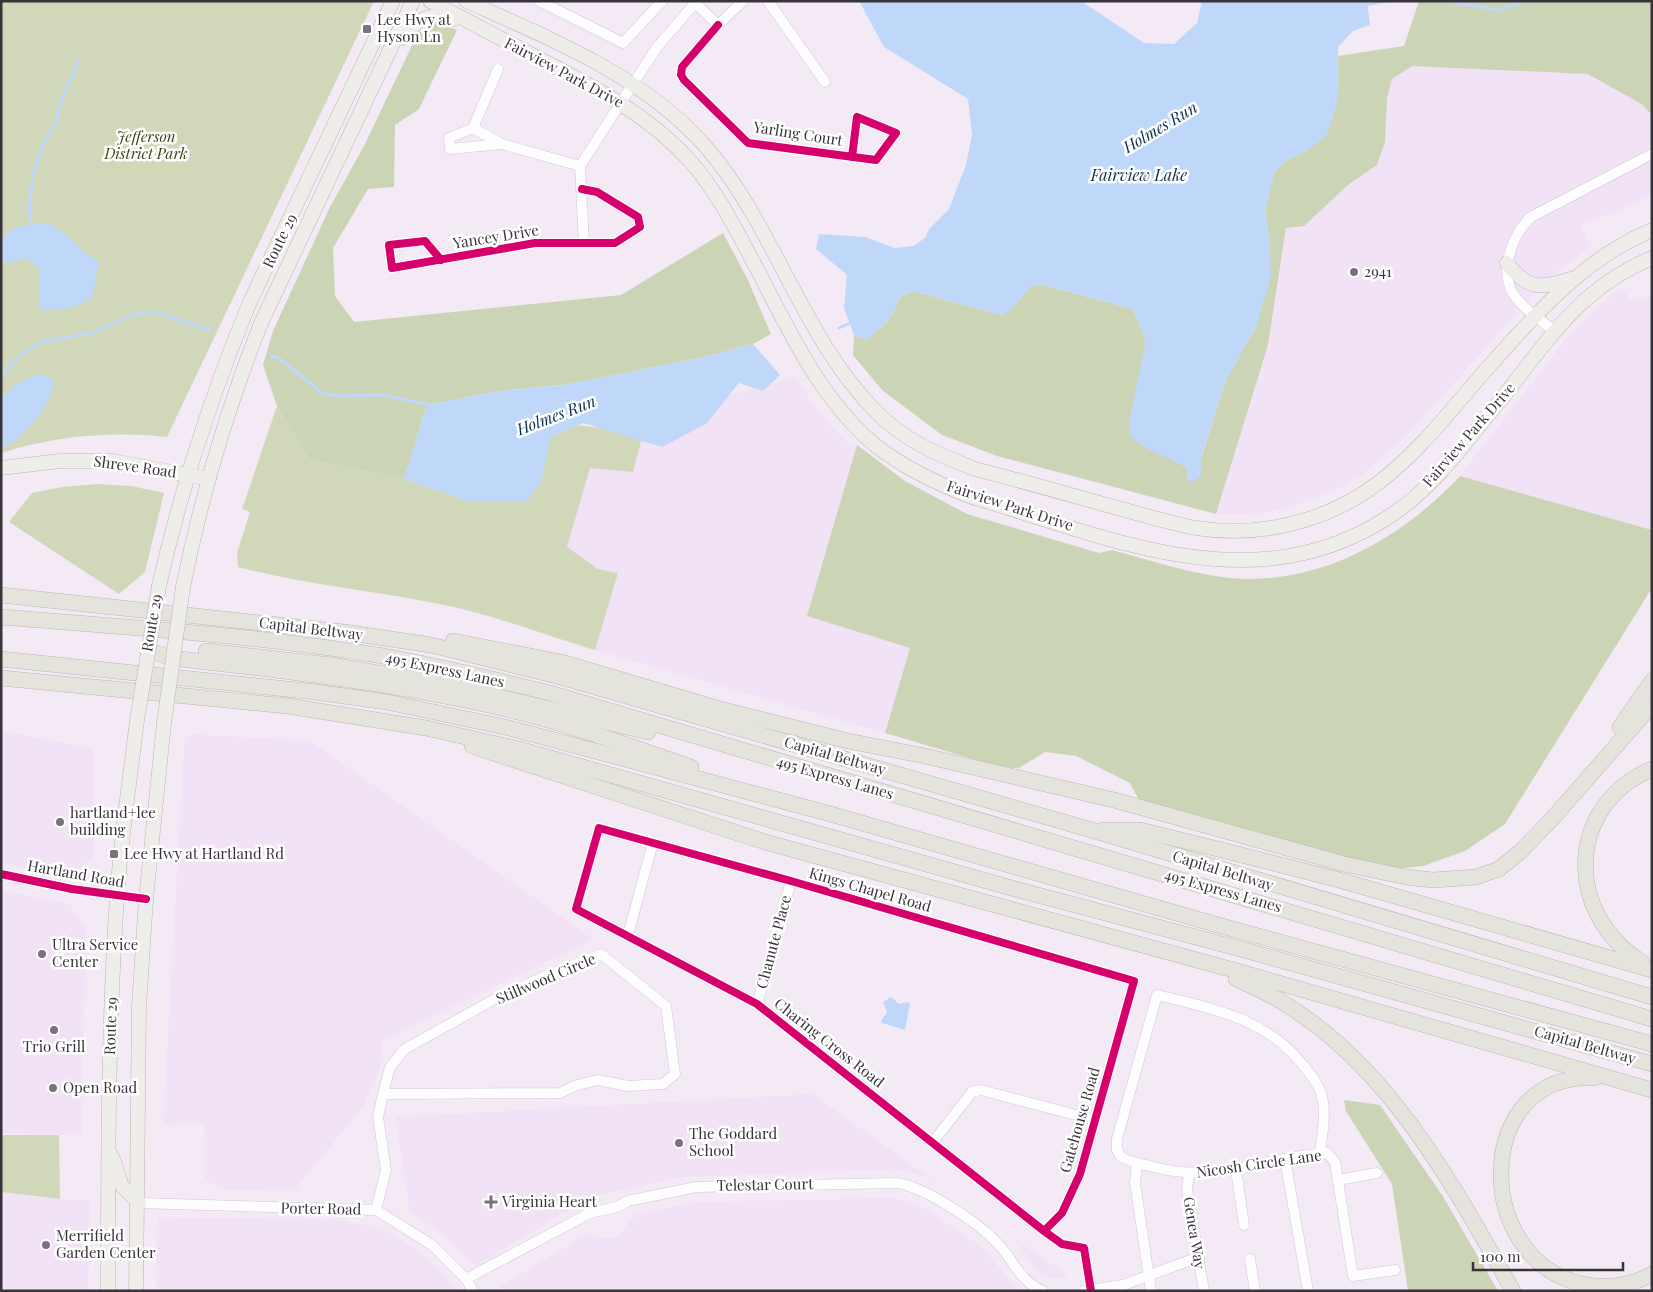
<svg xmlns="http://www.w3.org/2000/svg" width="1653" height="1292" viewBox="0 0 1653 1292" font-family="'Playfair Display',serif">
<style>
.built{fill:#f1e2f6}
.green{fill:#d1d8ba}
.forest{fill:#ccd4b6}
.water{fill:#bfd8f9}
.lines{fill:none;stroke-linecap:round;stroke-linejoin:round}
.stream{stroke:#bfd8f9;stroke-width:3}
.minor-casing{stroke:#d0c9d2;stroke-width:11}
.major-casing{stroke:#bab6b1;stroke-width:15}
.highway-casing{stroke:#bab6b1;stroke-width:16}
.minor{stroke:#fdfcfe;stroke-width:10}
.major{stroke:#efede9;stroke-width:14}
.highway{stroke:#e5e4dc;stroke-width:15}
.major-bridge-casing{stroke:#bab6b1;stroke-width:15;stroke-linecap:butt}
.major-bridge{stroke:#efede9;stroke-width:14}
.cycleway-casing{stroke:#fff;stroke-width:11}
.cycleway{stroke:#d6006c;stroke-width:8}
.poi-dot{fill:#79727c;stroke:#fff;stroke-width:2}
.labels{text-anchor:middle;stroke-width:5;stroke-linejoin:round;paint-order:stroke}
.poi-label{font-size:15px;fill:#38323a;stroke:#fff;text-anchor:start}
.street-label{font-size:15px;fill:#38323a;stroke:#fff}
.park-label{font-size:15px;font-style:italic;fill:#374314;stroke:#fff}
.water-label{font-size:16px;font-style:italic;fill:#092d4e;stroke:#fff}
</style>
<rect width="100%" height="100%" fill="#f3eaf6"/>
<!-- built -->
<g class="built">
<polygon points="1432,29 1652,86 1652,195 1581,226 1590,247 1549,278 1404,438 1362,475 1337,489 1290,507 1264,513 1216,514 1268,345 1293,186 1351,63 1426,50"/>
<polygon points="1622,287 1631,301 1652,295 1652,530 1460,476 1566,339 1591,313"/>
<polygon points="796,377 815,407 835,430 847,443 857,445 853,463 911,648 885,733 595,650 618,573 598,569 567,548 590,467 638,420"/>
<polygon points="1,731 90,748 94,754 93,856 71,877 1,863"/>
<polygon points="190,734 310,741 593,939 383,1040 379,1072 363,1106 294,1191 229,1190 212,1185 205,1180 204,1123 163,1125 184,745"/>
<polygon points="1,891 68,903 86,929 81,1135 1,1133"/>
<polygon points="812,1094 936,1182 914,1172 894,1169 683,1177 598,1195 555,1218 476,1266 443,1234 410,1213 395,1117"/>
<polygon points="1,1192 60,1199 91,1200 88,1291 1,1291"/>
<polygon points="893,1198 908,1201 925,1208 983,1248 1018,1291 498,1291 502,1285 580,1238 590,1234 598,1238 614,1238 621,1234 630,1221 637,1214 696,1202"/>
<polygon points="157,1217 337,1220 366,1225 389,1233 413,1247 439,1269 457,1291 156,1291"/>
<polygon points="1014,1238 1064,1272 1066,1279 1052,1278 1042,1274 1033,1266"/>
</g>
<!-- green -->
<g class="green">
<path d="M1,1H374L167,437C109,431 56,436 1,453Z"/>
<path d="M277,406L309,460L404,479L470,502L541,482L550,436L578,425L606,429L638,420L641,441L633,472L590,468L567,547L598,569L618,573L595,650C543,635 492,614 439,604C372,590 304,585 238,567L237,553L250,512L242,509Z"/>
<polygon points="97,484 131,486 164,493 145,572 119,594 9,522 32,493 62,487"/>
<polygon points="1,1135 59,1135 60,1199 1,1192"/>
</g>
<!-- forest -->
<g class="forest">
<path d="M1419,1H1652V115L1643,105L1588,74L1412,66L1392,79L1387,98L1385,142L1377,165L1349,184L1304,226L1286,228L1268,345L1216,514L997,456L942,435L882,390L853,355L854,335L866,340C882,328 893,317 899,298L912,291L1003,315L1011,309L1031,286H1047L1133,309L1146,340L1144,358L1166,455L1187,468L1188,481L1201,476V458L1226,380L1256,326L1270,244L1265,210L1274,173L1285,161L1308,150L1337,105L1338,56L1404,46Z"/>
<polygon points="439,23 457,30 419,109 395,125 394,187 368,189 333,248 335,296 354,322 621,295 723,233 747,278 771,334 753,344 704,357 570,384 500,391 427,405 404,479 309,460 277,406 263,365 273,331 330,207 365,144 417,35 429,24"/>
<path d="M857,445L905,481L967,514L1099,553L1112,550C1150,560 1190,574 1230,578C1319,586 1401,539 1460,476L1652,530V588L1505,824L1465,851L1423,866L1396,869L1336,861L1142,806L1130,783L1076,756L1045,752L1019,768L1000,767L885,733L910,648L807,616Z"/>
<polygon points="1344,1100 1380,1105 1442,1195 1498,1291 1408,1291 1392,1184 1346,1111"/>
</g>
<!-- water -->
<g class="water">
<path d="M859,1H1081L1144,43L1174,44L1197,23L1202,1H1367L1370,25L1353,31L1338,47L1337,105L1326,136L1308,150L1285,161L1274,173L1265,210L1270,244L1271,277L1256,326L1226,380L1201,457V476L1193,482L1188,481L1187,468C1169,457 1145,451 1130,436V418L1146,340L1133,309L1048,286H1031L1011,310L1003,315L912,291L899,298C893,317 882,328 866,340L854,335L844,308L847,275L816,249L819,234L865,237L894,248L914,246L926,237L929,229L949,209L966,165L972,135L968,99L884,47Z"/>
<path d="M46,223C67,230 78,252 99,261L92,298L71,308L45,311L39,307L40,269L26,258L7,263L1,260C1,224 16,227 46,223Z"/>
<polygon points="753,344 780,375 763,391 739,383 706,424 662,447 583,423 551,436 541,482 526,502 470,502 404,479 427,405 500,391 570,384 704,357"/>
<path d="M40,374L54,379C54,402 23,442 1,448C1,437 0,410 1,401C7,387 27,378 40,374Z"/>
<polygon points="891,997 899,1004 908,1002 910,1004 905,1030 882,1023 881,1021 887,1012 883,1002"/>
</g>
<g class="lines">
<!-- stream -->
<g class="stream">
<polyline points="1447,1 1499,10 1524,1"/>
<polyline points="1365,5 1386,1"/>
<polyline points="31,225 29,206 33,175 43,144 56,123 60,102 79,60"/>
<polyline points="839,328 852,322"/>
<polyline points="271,356 279,358 322,393 335,396 383,395 436,406"/>
<polyline points="1,375 21,355 41,342 92,333 135,314 155,312 210,330"/>
</g>
<defs>
<g id="minor">
<polyline points="539,1 623,43 662,1"/>
<polyline points="768,1 825,82"/>
<polyline points="695,3 718,25 743,1"/>
<polyline points="718,25 682,67 681,75 684,80 748,143 876,160 896,133 857,117 852,157"/>
<polyline points="473,128 449,138 450,149 502,144 580,166"/>
<polyline points="473,128 498,69"/>
<polyline points="473,128 502,144"/>
<polyline points="584,244 580,166 657,47 697,1"/>
<polyline points="441,260 425,241 389,245 392,268 535,243 615,243 640,227 638,217 597,192 582,189"/>
<path d="M1555,332C1542,320 1521,308 1512,292C1500,269 1513,233 1531,217L1652,154"/>
<polyline points="1,874 72,889 146,899"/>
<polyline points="628,935 653,842"/>
<polygon points="601,954 666,1006 675,1074 663,1084 628,1086 598,1080 577,1085 560,1093 383,1094 390,1067 405,1049 493,1000 545,976"/>
<polyline points="757,1004 791,881"/>
<polyline points="933,1142 972,1092 981,1090 1095,1120"/>
<path d="M1320,1153C1322,1134 1327,1112 1321,1093C1317,1082 1309,1072 1302,1064C1266,1018 1210,1008 1157,995L1117,1139V1150L1121,1157C1130,1162 1140,1164 1150,1166C1215,1185 1263,1157 1327,1153L1335,1162L1353,1276L1395,1270"/>
<polyline points="1285,1159 1308,1291"/>
<polyline points="1137,1163 1135,1183 1151,1291"/>
<polyline points="1236,1169 1244,1225"/>
<polyline points="1189,1174 1187,1189 1204,1291"/>
<polyline points="1338,1180 1377,1173"/>
<polyline points="139,1203 376,1210 432,1245 466,1279 473,1291"/>
<polyline points="376,1210 386,1170 378,1117 383,1094"/>
<polyline points="1044,1231 1062,1213 1080,1174 1134,981 791,881 599,828 576,909 757,1004 1044,1231 1062,1244 1084,1248 1091,1291"/>
<polyline points="1250,1259 1255,1291"/>
<path d="M466,1279L590,1213L617,1207L628,1201L696,1187L896,1183C924,1186 979,1223 998,1244C1013,1259 1021,1283 1043,1291"/>
<polyline points="1083,1291 1123,1285 1199,1257"/>
</g>
<g id="major">
<path d="M430,1C466,20 502,39 538,58C594,87 648,114 691,162C719,194 737,232 757,269C789,331 821,400 875,445C904,468 938,484 972,497C1114,539 1258,607 1396,512C1439,482 1470,436 1503,397C1550,338 1580,288 1652,258"/>
<path d="M466,1C551,39 644,76 706,147C778,230 804,347 886,421C912,444 944,457 975,469C1018,480 1060,492 1103,504C1134,512 1164,522 1196,528C1259,538 1327,522 1378,483C1422,450 1456,403 1493,362C1539,310 1587,257 1652,230"/>
<path d="M402,38C415,20 432,11 454,19"/>
<path d="M1507,263C1528,291 1541,288 1571,279"/>
<polyline points="1,468 60,461 113,461 209,479"/>
<path d="M159,586C181,489 211,396 249,304L393,1"/>
<path d="M183,587C201,497 227,409 261,323L413,1"/>
<polyline points="112,1156 122,1186 139,1203"/>
<path d="M108,1291C108,1159 108,1028 117,897C121,838 130,779 137,720"/>
<polyline points="136,1291 139,1006 146,899 164,723"/>
</g>
<g id="highway">
<polyline points="1,595 344,632 431,645 557,676 1088,829 1652,997"/>
<path d="M1,617C126,627 253,635 377,655C435,665 493,679 550,693L1652,1019"/>
<polyline points="453,641 561,662 720,709 848,741 925,756 1114,800 1344,864 1406,877 1433,880 1476,877 1499,869 1520,852 1552,819 1652,705"/>
<path d="M147,650L172,658C278,670 384,682 488,705C557,720 624,744 691,767"/>
<polyline points="206,651 331,665 449,685 648,732"/>
<polyline points="1,659 315,692 387,702 509,728 827,813 1218,925 1652,1044"/>
<polyline points="1,678 288,706 426,728 519,749 1015,889 1248,951 1652,1064"/>
<polyline points="1620,727 1652,681"/>
<polyline points="472,746 765,842 1237,971 1652,1090"/>
<polyline points="1104,830 1140,830 1218,849 1339,880 1652,970"/>
<path d="M1642,962C1564,914 1566,805 1652,769"/>
<path d="M1236,979C1372,1034 1445,1170 1513,1291"/>
<path d="M1595,1078C1473,1071 1471,1259 1582,1284C1605,1289 1631,1286 1652,1274"/>
</g>
</defs>
<!-- minor casing -->
<use href="#minor" class="minor-casing"/>
<!-- major casing -->
<use href="#major" class="major-casing"/>
<!-- highway casing -->
<use href="#highway" class="highway-casing"/>
<!-- minor -->
<use href="#minor" class="minor"/>
<!-- major -->
<use href="#major" class="major"/>
<!-- highway -->
<use href="#highway" class="highway"/>
<defs>
<g id="major-bridge">
<polyline points="137,720 159,586"/>
<polyline points="164,723 183,587"/>
</g>
</defs>
<!-- major-bridge casing -->
<use href="#major-bridge" class="major-bridge-casing"/>
<!-- major-bridge -->
<use href="#major-bridge" class="major-bridge"/>
<defs>
<g id="cycleway">
<polyline points="718,25 682,67 681,75 684,80 748,143 876,160 896,133 857,117 852,157"/>
<polyline points="441,260 425,241 389,245 392,268 535,243 615,243 640,227 638,217 597,192 582,189"/>
<polyline points="1,874 72,889 146,899"/>
<polyline points="1044,1231 1062,1213 1080,1174 1134,981 791,881 599,828 576,909 757,1004 1044,1231 1062,1244 1084,1248 1091,1291"/>
</g>
</defs>
<!-- cycleway casing -->
<use href="#cycleway" class="cycleway-casing"/>
<!-- cycleway -->
<use href="#cycleway" class="cycleway"/>
</g>
<!-- markers -->
<g class="poi-dot">
<rect x="362" y="24" width="10" height="10" rx="2.5"/>
<circle cx="1354" cy="272" r="5"/>
<circle cx="60" cy="822" r="5"/>
<rect x="109" y="849" width="10" height="10" rx="2.5"/>
<circle cx="42" cy="954" r="5"/>
<circle cx="54" cy="1030" r="5"/>
<circle cx="53" cy="1088" r="5"/>
<circle cx="679" cy="1143" r="5"/>
<path d="M488.5 1194.5h5v5h5v5h-5v5h-5v-5h-5v-5h5z"/>
<circle cx="46" cy="1245" r="5"/>
</g>
<g class="labels">
<!-- poi labels -->
<g class="poi-label">
<text x="377" y="25">Lee Hwy at<tspan x="377" dy="17">Hyson Ln</tspan></text>
<text x="1364" y="277">2941</text>
<text x="70" y="818">hartland+lee<tspan x="70" dy="17">building</tspan></text>
<text x="124" y="859">Lee Hwy at Hartland Rd</text>
<text x="52" y="950">Ultra Service<tspan x="52" dy="17">Center</tspan></text>
<text x="54" y="1052" text-anchor="middle">Trio Grill</text>
<text x="63" y="1093">Open Road</text>
<text x="689" y="1139">The Goddard<tspan x="689" dy="17">School</tspan></text>
<text x="502" y="1207">Virginia Heart</text>
<text x="56" y="1241">Merrifield<tspan x="56" dy="17">Garden Center</tspan></text>
</g>
<!-- street labels -->
<g class="street-label">
<text transform="translate(564 73) rotate(28)" y="5">Fairview Park Drive</text>
<text transform="translate(798 134) rotate(9)" y="5">Yarling Court</text>
<text transform="translate(496 237) rotate(-9)" y="5">Yancey Drive</text>
<text transform="translate(280 241) rotate(-64)" y="5">Route 29</text>
<text transform="translate(1469 435) rotate(-49)" y="5">Fairview Park Drive</text>
<text transform="translate(135 467) rotate(8)" y="5">Shreve Road</text>
<text transform="translate(1010 506) rotate(18)" y="5">Fairview Park Drive</text>
<text transform="translate(152 623) rotate(-80)" y="5">Route 29</text>
<text transform="translate(311 629) rotate(7)" y="5">Capital Beltway</text>
<text transform="translate(445 670) rotate(12)" y="5">495 Express Lanes</text>
<text transform="translate(835 756) rotate(16)" y="5">Capital Beltway</text>
<text transform="translate(835 778) rotate(16)" y="5">495 Express Lanes</text>
<text transform="translate(1223 871) rotate(17)" y="5">Capital Beltway</text>
<text transform="translate(76 874) rotate(10)" y="5">Hartland Road</text>
<text transform="translate(870 890) rotate(16)" y="5">Kings Chapel Road</text>
<text transform="translate(1223 891) rotate(16)" y="5">495 Express Lanes</text>
<text transform="translate(774 942) rotate(-75)" y="5">Chanute Place</text>
<text transform="translate(546 979) rotate(-23)" y="5">Stillwood Circle</text>
<text transform="translate(111 1026) rotate(-88)" y="5">Route 29</text>
<text transform="translate(829 1043) rotate(38)" y="5">Charing Cross Road</text>
<text transform="translate(1585 1045) rotate(16)" y="5">Capital Beltway</text>
<text transform="translate(1080 1120) rotate(-74)" y="5">Gatehouse Road</text>
<text transform="translate(1259 1164) rotate(-8)" y="5">Nicosh Circle Lane</text>
<text transform="translate(765 1185) rotate(-1)" y="5">Telestar Court</text>
<text transform="translate(321 1209) rotate(1)" y="5">Porter Road</text>
<text transform="translate(1194 1233) rotate(81)" y="5">Genea Way</text>
</g>
<!-- park labels -->
<g class="park-label">
<text x="146" y="142">Jefferson<tspan x="146" dy="17">District Park</tspan></text>
</g>
<!-- water labels -->
<g class="water-label">
<text transform="translate(1160 127) rotate(-31)" y="6">Holmes Run</text>
<text x="1139" y="181">Fairview Lake</text>
<text transform="translate(556 415) rotate(-21)" y="6">Holmes Run</text>
</g>
</g>
<!-- border -->
<rect width="1653" height="1292" fill="none" stroke="#38323a" stroke-width="5"/>
<!-- scale -->
<path d="M1473 1262v8h150v-8" fill="none" stroke="#38323a" stroke-width="2.5"/>
<text x="1480" y="1262" font-size="15" fill="#38323a" stroke="#ffffff" stroke-width="4" paint-order="stroke">100 m</text>
</svg>
